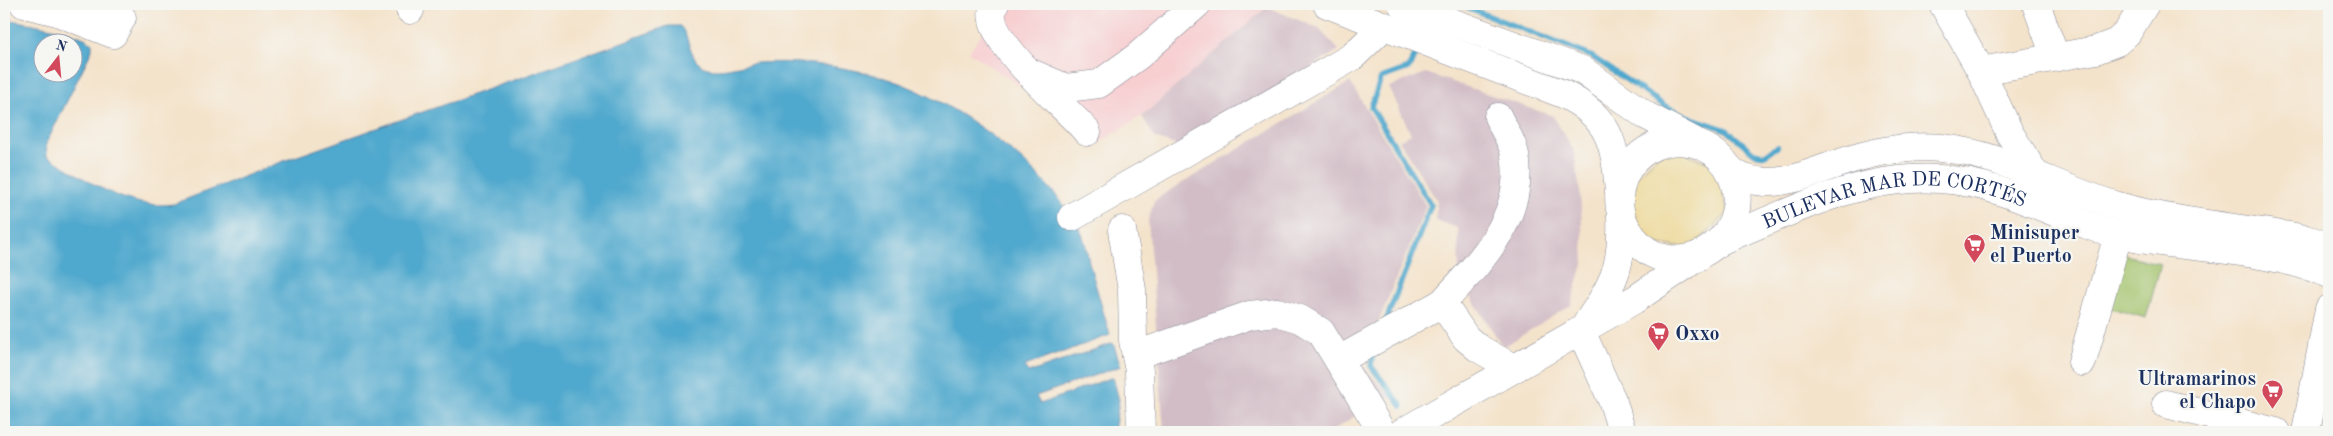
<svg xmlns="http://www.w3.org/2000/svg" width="2333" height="436" viewBox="0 0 2333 436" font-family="'Old Standard TT',serif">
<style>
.built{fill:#f7cfd1}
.industrial{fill:#d2bdc6}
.green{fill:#a2c26b;stroke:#5e7864}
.sand{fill:#eeda9e;stroke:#84847e}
.water{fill:#4fa8cd;stroke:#356c96;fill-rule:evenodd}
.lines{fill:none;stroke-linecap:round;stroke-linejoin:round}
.stream{stroke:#4fa8cd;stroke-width:5.5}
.minor-casing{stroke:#888994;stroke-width:29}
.minor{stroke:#fff;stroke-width:28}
.labels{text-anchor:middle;stroke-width:4.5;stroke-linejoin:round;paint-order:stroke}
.street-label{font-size:20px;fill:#1b2f5e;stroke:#f6f6f2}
.poi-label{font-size:20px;font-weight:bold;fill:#1b2f5e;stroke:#f6f6f2;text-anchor:start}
</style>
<rect width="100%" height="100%" fill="#f6f6f2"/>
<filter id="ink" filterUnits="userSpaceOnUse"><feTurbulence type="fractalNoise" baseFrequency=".02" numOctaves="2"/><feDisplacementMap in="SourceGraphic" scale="10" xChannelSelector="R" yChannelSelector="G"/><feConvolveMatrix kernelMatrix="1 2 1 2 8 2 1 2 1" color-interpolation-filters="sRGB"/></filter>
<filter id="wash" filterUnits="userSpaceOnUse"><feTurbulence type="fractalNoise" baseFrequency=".0096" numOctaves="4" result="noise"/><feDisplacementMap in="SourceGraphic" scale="20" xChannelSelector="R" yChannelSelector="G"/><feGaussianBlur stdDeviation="1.12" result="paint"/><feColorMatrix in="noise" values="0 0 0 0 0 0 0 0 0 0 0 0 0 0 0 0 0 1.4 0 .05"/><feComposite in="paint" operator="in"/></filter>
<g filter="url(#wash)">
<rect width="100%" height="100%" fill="#f4e3cb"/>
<!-- built -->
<polygon class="built" points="1001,4 1255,4 1267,7 1162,100 1142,116 1091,148 1034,95 969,52"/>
<!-- industrial -->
<g class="industrial">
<polygon points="1267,7 1318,28 1339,50 1181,147 1155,138 1142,116"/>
<polygon points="1426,73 1553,116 1574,151 1580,192 1584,261 1571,305 1503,347 1459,278 1458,228 1435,220 1437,201 1399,140 1411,134 1389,87"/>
<polygon points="1350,82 1426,206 1361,364 1390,397 1376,402 1331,432 1164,432 1148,220 1154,202 1159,197"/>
</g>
<!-- green -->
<polygon class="green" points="2121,254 2161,264 2146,318 2107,307"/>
<!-- sand -->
<polygon class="sand" points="1677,150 1716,166 1728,213 1690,249 1653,243 1631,212 1633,180 1661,153"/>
<!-- water -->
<path class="water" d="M4,19C22,22 80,31 92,43V50L46,144L47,156C87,179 126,211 174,204L289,159L668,26H680C691,38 688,59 704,67C720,73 740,64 756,63C775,62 794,62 813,64C839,67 865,71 891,80C955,101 1048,169 1080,230C1085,239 1087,252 1089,262C1096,286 1103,311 1110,335L1025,366L1028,373L1113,343L1121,366L1036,396L1040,404L1113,377L1119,400L1114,432H4ZM42,42H72V72H42Z"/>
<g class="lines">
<!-- stream -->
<g class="stream">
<polyline points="1459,4 1591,56 1665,106 1689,117 1727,130 1754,153 1765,155 1777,147"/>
<polyline points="1385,323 1431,205 1371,107 1381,78 1409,68 1415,55"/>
<polyline points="1373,353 1371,366 1402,406"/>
</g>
</g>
</g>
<g filter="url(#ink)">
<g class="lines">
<defs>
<g id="minor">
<polyline points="24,4 57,12 113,34 122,18 82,4"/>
<path d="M995,4C975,34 1068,108 1087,132"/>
<path d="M1327,4L1563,94C1610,117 1615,143 1619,192"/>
<polyline points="1402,4 1582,70 1645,115 1694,141"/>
<polyline points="1943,4 1981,71 2010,134 2035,174"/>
<polyline points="2036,4 2055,56"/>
<polyline points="410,10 411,4"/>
<polyline points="1981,71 2096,50 2117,42 2127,33 2145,4"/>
<polyline points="1029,72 1066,88 1099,84 1138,56 1197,4"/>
<path d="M1725,163C1769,230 1678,296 1632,236C1622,223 1617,206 1620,190C1623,173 1633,159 1647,150C1669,136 1700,139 1719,157C1725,163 1730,170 1736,174C1745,180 1755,181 1765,182C1791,183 1815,171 1840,163C1872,152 1907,145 1941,148C2004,154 2058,189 2118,206C2176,223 2246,228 2306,239L2329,246"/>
<polyline points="1072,217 1352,57 1384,26"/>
<polyline points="1122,230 1132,290 1133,340 1139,371 1141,432"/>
<path id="s1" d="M1722,240C1808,205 1887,160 1983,186C2033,199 2078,227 2129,237C2192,249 2271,249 2329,274"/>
<path d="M1442,303C1480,262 1526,216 1515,155C1513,142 1503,128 1498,117"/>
<path d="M1587,323C1615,281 1623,267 1621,215"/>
<polyline points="1581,331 1613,402 1622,432"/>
<polyline points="1136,355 1250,315 1277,312 1300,319 1321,332 1382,432"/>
<polyline points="1339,360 1442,303 1466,338 1478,348 1513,368"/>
<polyline points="2082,362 2118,235"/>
<polyline points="2166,404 2276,432"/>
<polyline points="1403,432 1634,300 1698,257"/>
<polyline points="2306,432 2329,309"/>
</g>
</defs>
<!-- minor casing -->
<use href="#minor" class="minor-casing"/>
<!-- minor -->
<use href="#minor" class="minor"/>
</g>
</g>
<!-- icons -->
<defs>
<symbol id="supermarket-pin" viewBox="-11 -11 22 30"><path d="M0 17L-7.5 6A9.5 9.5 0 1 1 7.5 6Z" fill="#d1495b" stroke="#f6f6f2"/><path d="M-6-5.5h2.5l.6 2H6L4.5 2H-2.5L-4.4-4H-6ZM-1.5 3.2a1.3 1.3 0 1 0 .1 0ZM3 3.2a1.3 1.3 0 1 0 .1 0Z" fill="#fff"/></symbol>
</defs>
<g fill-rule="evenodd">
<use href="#supermarket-pin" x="1962" y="232" width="25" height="34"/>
<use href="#supermarket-pin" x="1646" y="320" width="25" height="34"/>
<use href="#supermarket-pin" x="2260" y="378" width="25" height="34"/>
</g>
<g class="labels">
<!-- street labels -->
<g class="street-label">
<text dy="7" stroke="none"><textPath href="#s1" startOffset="181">BULEVAR MAR DE CORTÉS</textPath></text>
</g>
<!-- poi labels -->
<g class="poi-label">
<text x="1990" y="239">Minisuper<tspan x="1990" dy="23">el Puerto</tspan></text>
<text x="1675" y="340">Oxxo</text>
<text x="2256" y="385" text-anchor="end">Ultramarinos<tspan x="2256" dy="23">el Chapo</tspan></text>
</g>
</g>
<!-- margin -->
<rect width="2333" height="436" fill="none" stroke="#f6f6f2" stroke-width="20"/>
<!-- north arrow -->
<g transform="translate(58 58) rotate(16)"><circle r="24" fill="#f6f6f2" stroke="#9ea6b7"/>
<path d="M0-4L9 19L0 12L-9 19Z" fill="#d1495b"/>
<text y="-8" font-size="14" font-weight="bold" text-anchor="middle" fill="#1b2f5e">N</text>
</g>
</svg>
